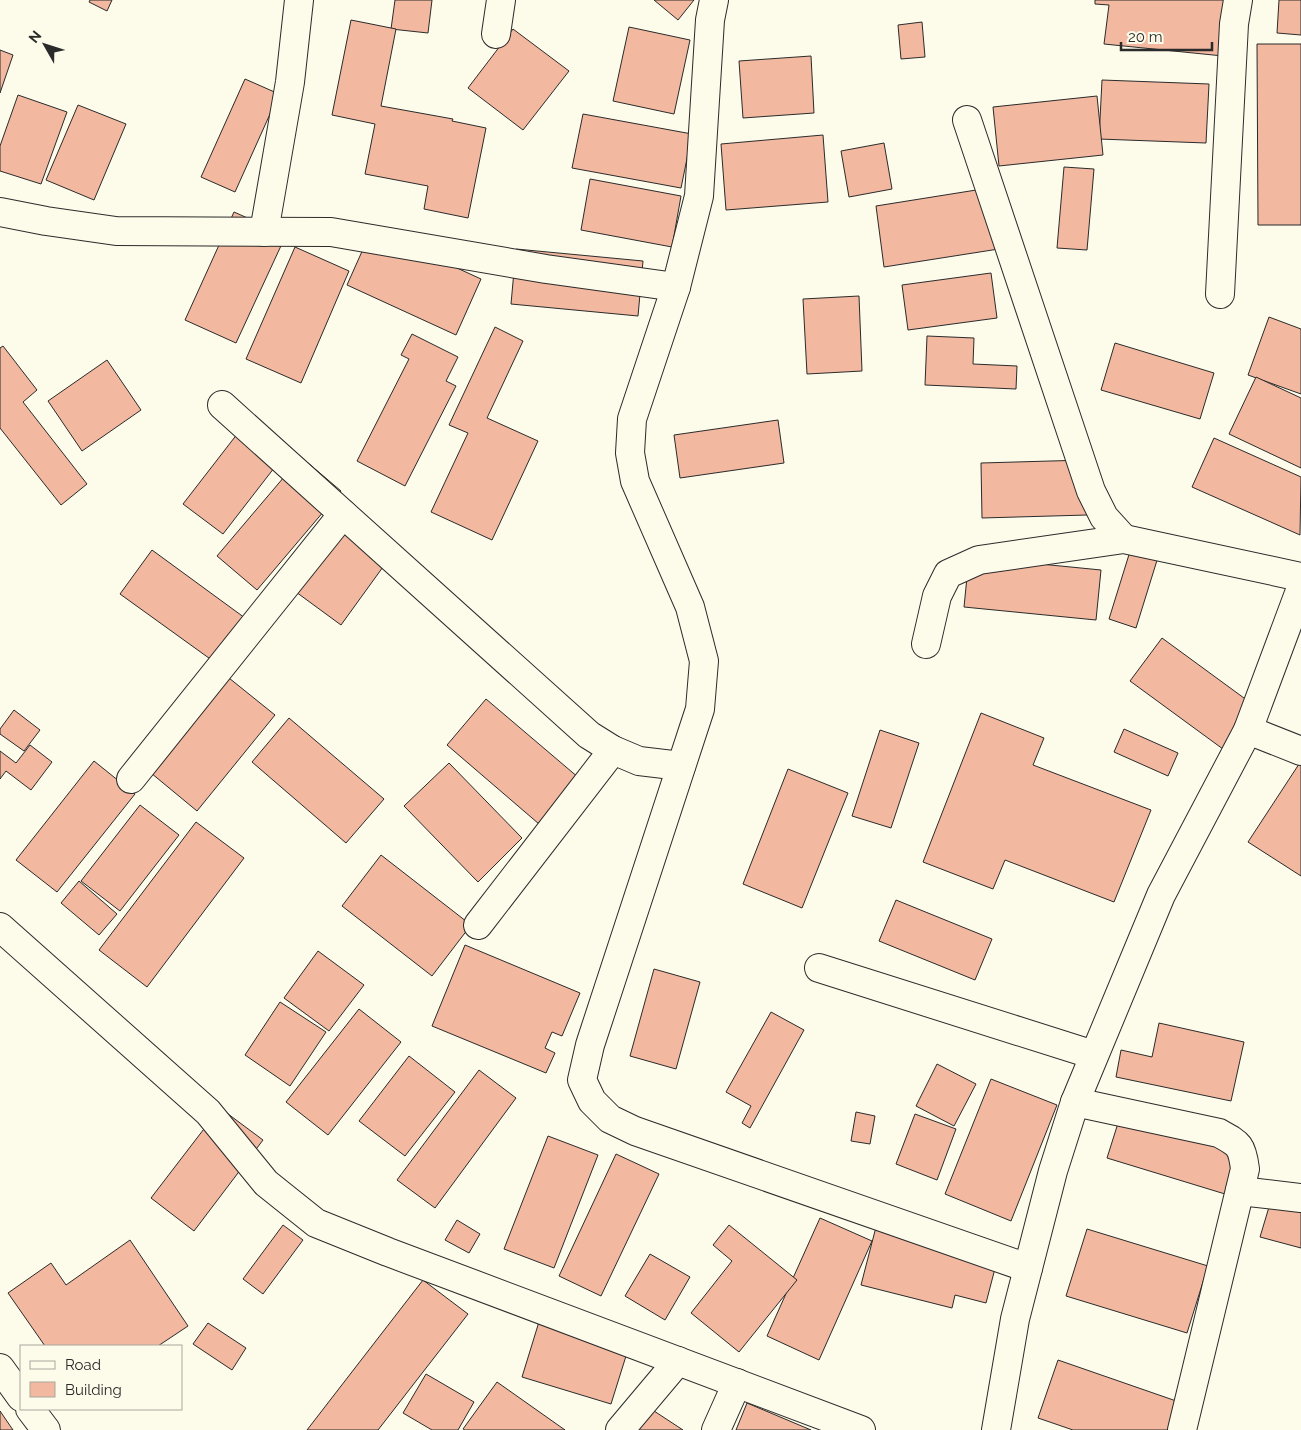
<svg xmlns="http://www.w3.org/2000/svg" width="1301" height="1430" viewBox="0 0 1301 1430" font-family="Raleway,sans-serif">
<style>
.building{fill:#f2b8a0;stroke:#2b2b2b}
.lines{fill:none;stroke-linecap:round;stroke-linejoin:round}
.street-casing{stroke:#2b2b2b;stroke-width:30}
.street{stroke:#fdfbea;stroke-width:28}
</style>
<rect width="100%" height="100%" fill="#fdfbea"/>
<!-- building -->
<g class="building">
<polygon points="90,0 112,0 107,11 89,2"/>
<polygon points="395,0 432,0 428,33 391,29"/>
<polygon points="654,0 694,0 678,20"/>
<polygon points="1095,0 1234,0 1233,57 1104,44 1109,5 1095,4"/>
<polygon points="1279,0 1301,0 1301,35 1277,33"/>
<polygon points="351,20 396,29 381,106 453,119 452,121 486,128 468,218 424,209 428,186 365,174 375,124 332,115"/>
<polygon points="922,22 925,57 901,59 898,25"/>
<polygon points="629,27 690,40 674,114 613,101"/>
<polygon points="513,29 569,71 523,130 468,88"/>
<polygon points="1257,44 1301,44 1301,225 1258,225"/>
<polygon points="0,50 13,55 0,93"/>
<polygon points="811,56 814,113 743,118 739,61"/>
<polygon points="245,79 279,94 235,192 201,177"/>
<polygon points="1102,80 1209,84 1206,143 1099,139"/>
<polygon points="18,95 67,112 41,184 0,171 0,146"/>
<polygon points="1097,96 1103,155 999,166 993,107"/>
<polygon points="78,105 126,124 94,200 46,180"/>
<polygon points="583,114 692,134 681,188 572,168"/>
<polygon points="823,135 828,202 726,210 721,144"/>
<polygon points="884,143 892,189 849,197 841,151"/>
<polygon points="1064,167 1094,169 1087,250 1057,248"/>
<polygon points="590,179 681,196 672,247 581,230"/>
<polygon points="995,187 1005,248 884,267 876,206"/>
<polygon points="234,212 286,235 236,343 185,320"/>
<polygon points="372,229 481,279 456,335 347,285"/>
<polygon points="295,247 349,271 301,383 246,359"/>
<polygon points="516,249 643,261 638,316 511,304"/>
<polygon points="991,273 997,318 908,330 902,285"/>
<polygon points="859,296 862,371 807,374 803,299"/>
<polygon points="1269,317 1301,329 1301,394 1248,375"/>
<polygon points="495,327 523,341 487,418 538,441 492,540 431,512 468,433 449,425"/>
<polygon points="412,334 458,357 446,381 456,386 405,486 357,461 409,359 401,355"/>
<polygon points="927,336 974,338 973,364 1017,366 1016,389 925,385"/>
<polygon points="1115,343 1214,373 1200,419 1101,390"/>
<polygon points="3,346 37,390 23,402 87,484 61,505 0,428 0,348"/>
<polygon points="107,360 141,410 82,451 48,401"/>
<polygon points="1256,377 1301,398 1301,468 1229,434"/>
<polygon points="248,420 288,450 223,534 183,504"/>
<polygon points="778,420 784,463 680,478 674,435"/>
<polygon points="1214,438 1301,477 1300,535 1192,487"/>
<polygon points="301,457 341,491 257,590 217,556"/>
<polygon points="1086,460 1087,515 982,518 981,463"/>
<polygon points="343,527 388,560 341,625 296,592"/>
<polygon points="1136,532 1163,541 1136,628 1109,619"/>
<polygon points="152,550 245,618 213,661 120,594"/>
<polygon points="969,557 1101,570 1096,620 964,607"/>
<polygon points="1162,638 1259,709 1227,752 1130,681"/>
<polygon points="229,678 275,715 197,811 151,773"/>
<polygon points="486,699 579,778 539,824 447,745"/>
<polygon points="14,710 40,730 24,751 0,734 0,729"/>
<polygon points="981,713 1044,738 1033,765 1151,810 1114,902 1005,860 993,889 923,862"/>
<polygon points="289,718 384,799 346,843 252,762"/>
<polygon points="1124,729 1178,753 1168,776 1114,752"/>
<polygon points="880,730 919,743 891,828 852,816"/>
<polygon points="30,745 52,762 31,790 6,771 0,779 0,751 16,763"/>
<polygon points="94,761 135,794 57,892 16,860"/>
<polygon points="1301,761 1301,876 1248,842"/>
<polygon points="449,763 522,838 478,882 404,806"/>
<polygon points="788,769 848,793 802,908 743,884"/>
<polygon points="140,805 179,835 120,911 81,881"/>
<polygon points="196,822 244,858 147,987 99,950"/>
<polygon points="381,855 471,925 432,976 342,906"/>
<polygon points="79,881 117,914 99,935 61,903"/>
<polygon points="896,900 992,939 975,980 879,941"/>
<polygon points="465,945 580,993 562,1036 552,1032 545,1048 555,1053 546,1073 432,1026"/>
<polygon points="318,951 364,985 329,1031 284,998"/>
<polygon points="654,969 700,982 676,1069 630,1056"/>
<polygon points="280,1002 326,1032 290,1086 245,1055"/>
<polygon points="359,1009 401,1042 328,1135 286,1102"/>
<polygon points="771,1012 804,1030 750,1128 742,1123 751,1106 726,1092"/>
<polygon points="1159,1023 1244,1042 1231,1101 1116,1077 1121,1050 1152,1057"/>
<polygon points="409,1056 455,1092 405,1156 359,1121"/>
<polygon points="937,1064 976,1084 954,1126 916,1106"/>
<polygon points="479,1070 516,1098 435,1208 397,1180"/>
<polygon points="991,1079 1057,1105 1011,1221 945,1194"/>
<polygon points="1125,1101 1243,1137 1225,1194 1107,1158"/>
<polygon points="220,1108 263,1140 194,1231 151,1198"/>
<polygon points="856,1112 875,1116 870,1144 851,1141"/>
<polygon points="915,1114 956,1129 937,1180 896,1164"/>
<polygon points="548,1136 598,1155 554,1268 504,1249"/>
<polygon points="616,1154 659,1174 601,1296 559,1276"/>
<polygon points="1275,1187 1301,1195 1301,1248 1260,1237"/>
<polygon points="820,1218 872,1241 819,1360 767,1336"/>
<polygon points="457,1220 480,1234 469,1253 445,1240"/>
<polygon points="283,1225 303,1240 263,1294 243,1279"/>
<polygon points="729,1225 797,1280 739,1352 691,1313 732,1261 713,1245"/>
<polygon points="876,1227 998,1257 986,1303 955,1295 952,1308 861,1285"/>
<polygon points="1087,1229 1208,1266 1187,1333 1066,1296"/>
<polygon points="130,1240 188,1326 158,1346 45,1346 8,1293 51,1263 66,1285"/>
<polygon points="650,1254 690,1277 665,1320 625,1296"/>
<polygon points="423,1280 468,1314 378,1430 307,1430"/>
<polygon points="542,1312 631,1340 611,1404 522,1377"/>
<polygon points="208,1323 246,1348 232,1370 193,1344"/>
<polygon points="1058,1360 1182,1403 1172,1430 1073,1430 1038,1418"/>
<polygon points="426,1374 474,1402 458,1430 432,1430 403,1413"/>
<polygon points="497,1382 565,1430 465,1430 463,1429"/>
<polygon points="747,1403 811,1430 736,1430"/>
<polygon points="651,1409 683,1430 637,1430"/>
<polygon points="0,1411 13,1430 0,1430"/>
</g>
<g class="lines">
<defs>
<g id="street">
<polyline points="714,0 710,20 699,196 676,287 632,419 630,453 635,481 690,607 704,661 700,709 590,1045 582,1080 592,1101 610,1119 635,1131 1028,1268"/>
<polyline points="496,34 501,0"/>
<polyline points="967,120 1091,491 1104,517 1124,539"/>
<polyline points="0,212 46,221 116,231 331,232 546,269 676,287"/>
<polyline points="264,232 290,82 299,0"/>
<polyline points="1220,294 1234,24 1238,0"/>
<polyline points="222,405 589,735 613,750 639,761 681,766"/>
<polyline points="926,644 937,596 948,574 979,560 1124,539 1301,577"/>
<polyline points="1248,730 1301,751"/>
<polyline points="131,779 343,514"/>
<polyline points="478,925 613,750"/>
<polyline points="0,927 208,1112 266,1183 316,1223 388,1252 861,1430"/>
<polyline points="819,968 1094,1055"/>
<path d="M1075,1102L1219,1133C1239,1144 1242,1145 1245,1169L1182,1430"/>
<polyline points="1240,1191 1301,1198"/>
<polyline points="0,1368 21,1397"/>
<polyline points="30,1409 46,1430"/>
<polyline points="620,1430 678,1361"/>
<polyline points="716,1430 737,1383"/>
<polyline points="996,1430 1015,1319 1053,1171 1075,1102 1161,895 1248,730 1301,588"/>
</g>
</defs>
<!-- street casing -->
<use href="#street" class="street-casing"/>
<!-- street -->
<use href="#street" class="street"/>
</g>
<!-- legend -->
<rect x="20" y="1345" width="162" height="65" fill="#fdfbea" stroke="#a9a89e"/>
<rect x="30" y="1361" width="25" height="8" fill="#fdfbea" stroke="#a9a89e"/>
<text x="65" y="1370" font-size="15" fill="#2b2b2b">Road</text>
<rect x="30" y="1382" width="25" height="15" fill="#f2b8a0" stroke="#a9a89e"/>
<text x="65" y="1395" font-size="15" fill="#2b2b2b">Building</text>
<!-- north arrow -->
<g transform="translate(45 45) rotate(309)" stroke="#fdfbea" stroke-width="4" paint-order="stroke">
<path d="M0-4L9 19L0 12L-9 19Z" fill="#2b2b2b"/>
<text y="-8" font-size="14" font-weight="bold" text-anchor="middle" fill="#2b2b2b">N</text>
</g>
<!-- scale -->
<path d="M1121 42v8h91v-8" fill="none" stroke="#2b2b2b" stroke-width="2.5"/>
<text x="1128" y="42" font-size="15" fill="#2b2b2b" stroke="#fdfbea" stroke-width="4" paint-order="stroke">20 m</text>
</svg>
